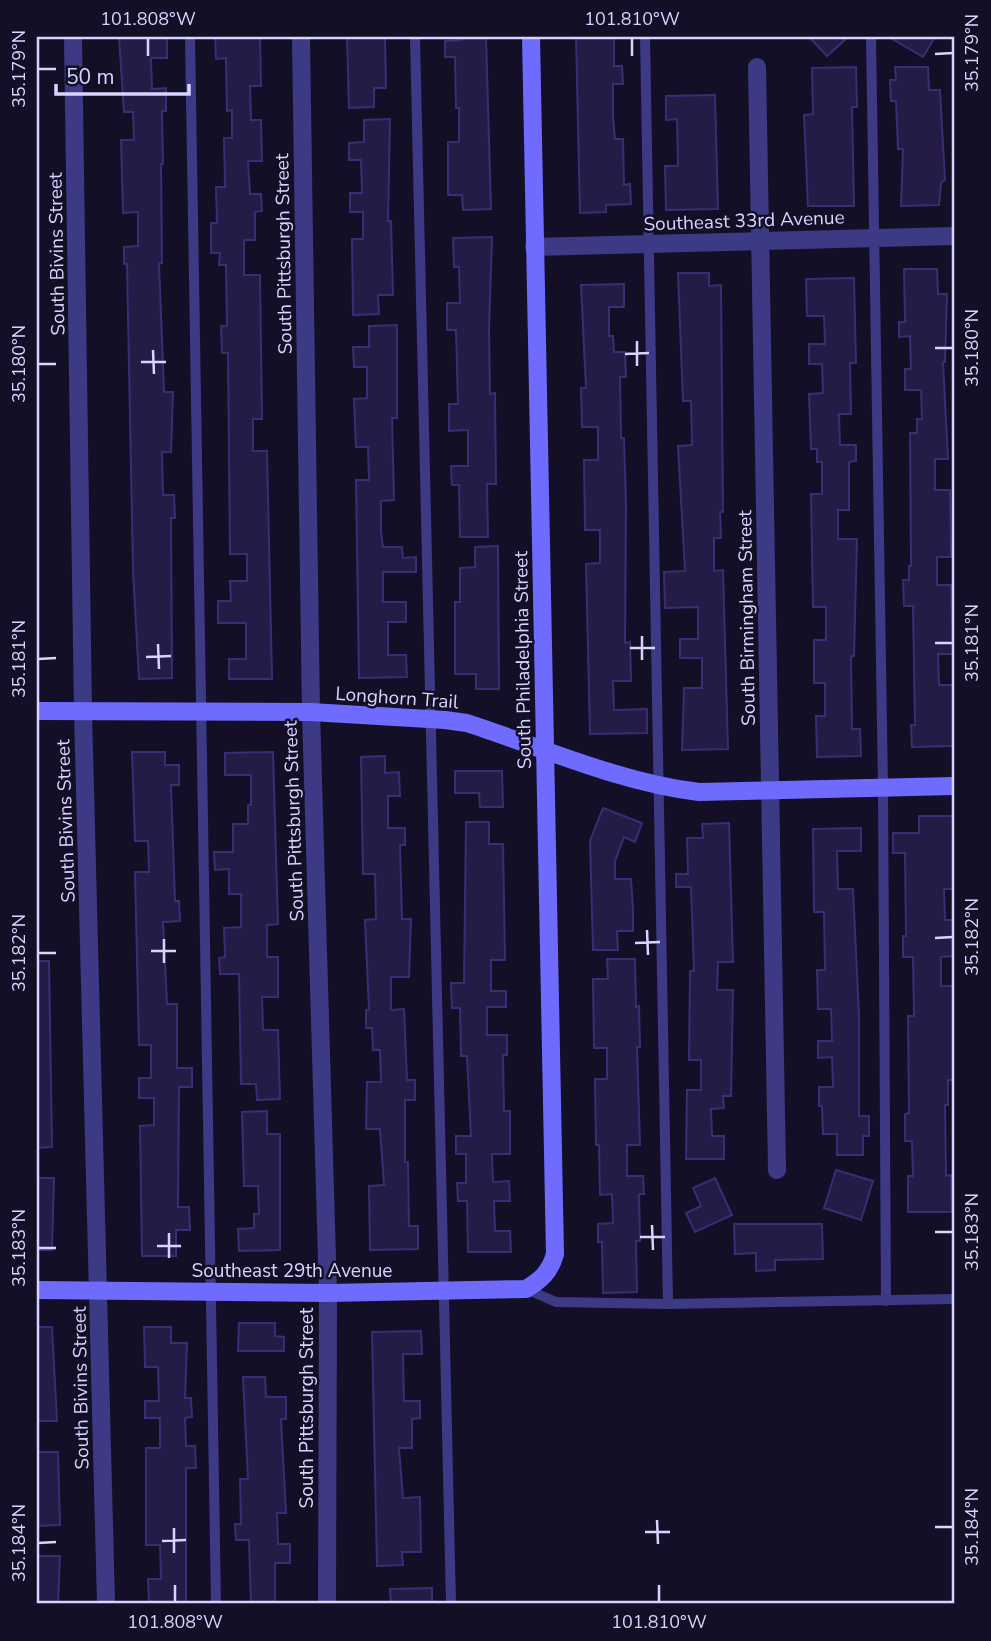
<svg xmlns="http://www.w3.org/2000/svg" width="991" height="1641" viewBox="0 0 991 1641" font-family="'Nunito Sans',sans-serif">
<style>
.building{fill:#241b47;stroke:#3b2d73;stroke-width:2}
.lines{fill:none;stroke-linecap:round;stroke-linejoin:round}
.lane{stroke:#3d3a85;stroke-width:10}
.street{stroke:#3d3a85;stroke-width:18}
.secondary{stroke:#6f6bff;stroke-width:18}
.ticks{fill:none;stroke:#d9d4ff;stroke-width:2.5}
.labels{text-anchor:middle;stroke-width:5;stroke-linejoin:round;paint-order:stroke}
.street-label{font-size:19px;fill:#d9d4ff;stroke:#130f26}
.neatline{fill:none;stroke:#d9d4ff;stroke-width:2.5}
.ticks-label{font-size:18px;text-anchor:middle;fill:#d9d4ff}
</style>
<rect width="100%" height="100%" fill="#130f26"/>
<!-- building -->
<g class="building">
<polygon points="119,37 167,37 167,58 151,58 152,89 166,88 166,111 162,111 163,164 161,164 162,263 159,263 164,392 173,392 171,452 162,452 163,495 174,495 175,518 171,518 172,678 139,679 133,570 127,264 124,264 124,247 138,246 138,212 123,213 121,140 134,140 133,112 124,112"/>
<polygon points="215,37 260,37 261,86 250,86 251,120 261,120 262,161 248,161 250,194 261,194 262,211 255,212 255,240 244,240 244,275 260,275 262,419 253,419 253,451 267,451 272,679 229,679 229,659 246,659 246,623 218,623 218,601 231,601 230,581 247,581 247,554 230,554 228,353 222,353 221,326 227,326 226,265 219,265 220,253 211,253 211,223 217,223 216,187 225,187 224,138 232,138 232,110 227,111 226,58 216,59"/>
<polygon points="347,37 385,37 386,88 374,88 374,107 349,108"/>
<polygon points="461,37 486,37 491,209 463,210 462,195 448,195 448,142 459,142 459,108 456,108 455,57 445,57 445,41 461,40"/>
<polygon points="576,37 614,37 614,66 622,66 623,84 613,84 613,116 615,139 623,139 624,185 630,184 631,204 606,205 606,212 580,213"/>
<polygon points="809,37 848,37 827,56"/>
<polygon points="889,37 935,37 923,57"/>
<polygon points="856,67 857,107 852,107 854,206 808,206 804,115 813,114 812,68"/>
<polygon points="895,67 928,67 929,90 940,90 945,180 941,183 939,205 901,206 903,149 898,149 896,101 891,101 890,80 896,80"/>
<polygon points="715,95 718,209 666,210 665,166 678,166 677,119 666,120 666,96"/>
<polygon points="390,119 388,221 391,221 393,295 378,295 379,314 353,315 352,239 363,239 363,212 350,212 350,193 362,193 361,160 349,160 349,143 364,142 364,120"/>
<polygon points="492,237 489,329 490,394 495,393 496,484 487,484 488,537 460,537 459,485 452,485 451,466 468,466 468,430 449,431 449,404 458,404 456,330 447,330 447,303 460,303 459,267 454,267 453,238"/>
<polygon points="904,269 937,269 938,294 947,294 945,362 943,362 948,459 935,459 935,490 950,490 951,557 937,557 937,585 951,585 953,654 938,654 939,685 953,685 954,746 912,747 911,725 915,725 913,606 904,606 903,580 909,580 909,566 911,566 910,433 917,433 917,419 922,419 921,390 905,390 905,369 911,369 910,336 899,337 899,322 905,322"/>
<polygon points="678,273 709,273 709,286 721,285 723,512 720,512 721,538 714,538 714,571 723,570 728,749 682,750 684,688 702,688 702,658 680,658 680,639 698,639 698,607 665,608 664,572 685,571 678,446 692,445 691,401 683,401"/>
<polygon points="854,278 856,363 850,363 851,414 839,414 840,445 856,445 856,461 849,462 849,510 838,510 838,539 857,539 854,656 851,656 852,729 860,729 861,756 817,757 816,716 825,716 825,683 814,683 814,640 826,640 826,607 813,607 811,494 822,494 822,462 817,462 817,449 811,449 809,394 823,393 822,364 809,364 809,344 825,344 824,316 807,316 806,279"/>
<polygon points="624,284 624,307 609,307 609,336 613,336 614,352 625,352 626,377 620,377 621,438 624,438 626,504 625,643 630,642 631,681 613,681 614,710 647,709 647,733 590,734 586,564 600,563 600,530 585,530 584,460 598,460 598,427 582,427 581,388 586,388 581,285"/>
<polygon points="397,325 397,418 392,418 394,500 381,501 381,531 383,547 402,547 403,558 416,557 416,572 383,572 383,602 406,602 406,622 388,622 388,655 406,655 407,677 359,678 356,480 369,480 368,447 356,447 354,399 367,398 367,367 354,367 353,347 369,347 369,326"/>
<polygon points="498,546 499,689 476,689 476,674 455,674 455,602 460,602 460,568 475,567 475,547"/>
<polygon points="132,752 165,752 165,765 179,765 179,785 171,785 175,901 179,901 180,921 163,922 167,1004 177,1004 177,1068 192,1068 192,1087 179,1087 178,1207 189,1207 190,1230 176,1230 176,1256 142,1256 140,1126 154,1125 154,1098 139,1098 139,1078 151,1078 151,1045 139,1045 135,872 149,872 148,841 135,841"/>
<polygon points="273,752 278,924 267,925 267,957 278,957 278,997 262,997 263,1030 278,1030 280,1099 257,1100 256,1084 241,1084 239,974 220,974 219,958 225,957 224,928 241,927 241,894 229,894 229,869 215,870 214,852 233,852 233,824 248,824 248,805 251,805 251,775 225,775 225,753"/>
<polygon points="385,756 385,773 399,772 400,796 388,796 388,828 405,828 405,845 400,845 402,919 411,919 409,977 391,977 391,1010 404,1009 407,1080 415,1080 415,1100 405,1100 405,1162 408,1162 409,1226 418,1226 418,1249 370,1250 369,1186 384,1185 380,1129 366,1129 367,1082 381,1082 380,1050 373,1050 372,1028 366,1028 366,1010 369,1010 365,920 376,919 375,874 363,874 361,757"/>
<polygon points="455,771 502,771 503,807 480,807 479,793 455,793"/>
<polygon points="603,808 642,823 635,842 624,837 615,861 615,879 631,879 633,909 633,931 617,931 618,950 593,950 590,841"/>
<polygon points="919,816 954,816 954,889 944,889 945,920 954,920 954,956 941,957 941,986 954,986 954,1080 948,1080 948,1105 945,1105 946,1176 951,1175 952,1212 908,1212 908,1176 913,1176 912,1141 905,1141 905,1114 909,1113 908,1016 914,1016 913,957 903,957 903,936 906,936 905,853 893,853 893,833 919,833"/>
<polygon points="466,822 489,822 489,844 503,844 505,960 491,960 491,991 506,991 506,1007 487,1007 487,1035 507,1035 507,1055 503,1055 504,1111 510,1111 510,1154 492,1154 493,1182 509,1181 510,1201 494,1201 495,1231 510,1231 511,1252 468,1252 467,1201 458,1201 457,1183 466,1183 466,1154 456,1154 456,1136 471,1136 467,1056 461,1056 460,1008 452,1008 451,983 464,983"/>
<polygon points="729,823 733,962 718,962 717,990 733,990 731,1096 723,1096 724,1108 711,1109 712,1136 724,1136 724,1159 686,1159 687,1090 701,1090 701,1060 689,1060 690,971 694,971 691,887 676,887 676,874 688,874 687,838 703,838 702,824"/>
<polygon points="861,828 861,851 837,851 838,889 853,889 859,1016 859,1116 869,1116 869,1136 863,1136 863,1155 837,1155 837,1134 823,1134 822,1106 819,1106 819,1087 833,1087 832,1057 818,1058 818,1041 832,1041 831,1009 818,1009 817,970 825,970 824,912 814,912 813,829"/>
<polygon points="607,959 635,959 636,1007 639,1006 640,1047 637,1047 640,1145 627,1145 627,1176 643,1176 644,1194 639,1194 640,1241 636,1241 637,1292 603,1293 602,1242 598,1242 598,1224 613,1223 612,1194 600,1195 599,1145 596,1145 595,1079 607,1079 607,1048 594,1048 593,979 608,979"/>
<polygon points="37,961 49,961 52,1147 37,1148"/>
<polygon points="267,1111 267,1134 280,1134 280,1250 239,1251 238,1229 254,1228 254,1214 259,1214 258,1186 244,1186 242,1112"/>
<polygon points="836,1170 873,1181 861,1220 824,1208"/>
<polygon points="37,1178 54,1178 52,1250 37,1250"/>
<polygon points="715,1178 732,1215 695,1232 686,1213 701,1206 693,1188"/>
<polygon points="734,1224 822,1224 823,1259 775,1260 775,1270 756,1271 756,1253 735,1254"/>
<polygon points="239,1323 275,1323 275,1336 284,1337 284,1351 238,1351"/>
<polygon points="37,1327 52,1327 57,1421 37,1421"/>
<polygon points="144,1327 171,1327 171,1343 187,1343 185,1398 191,1398 192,1417 185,1418 186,1446 195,1446 196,1468 186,1468 186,1602 171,1604 149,1604 148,1579 161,1579 160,1545 146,1545 146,1448 160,1448 160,1418 145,1418 145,1401 159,1401 158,1367 145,1367"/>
<polygon points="421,1331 422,1354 403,1354 404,1401 420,1401 420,1418 412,1419 412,1448 399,1448 403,1498 420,1497 421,1552 402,1552 403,1565 377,1566 372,1332"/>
<polygon points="243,1377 265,1377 266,1397 286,1397 286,1419 281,1419 286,1513 277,1513 278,1544 290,1544 290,1563 275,1563 275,1604 251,1604 249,1540 236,1540 235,1524 241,1524 240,1479 248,1479"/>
<polygon points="37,1452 58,1452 60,1525 37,1526"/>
<polygon points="37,1556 60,1556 58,1604 37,1604"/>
<polygon points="432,1588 432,1604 391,1604 390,1589"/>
</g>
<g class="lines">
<!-- lane -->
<g class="lane">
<polyline points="190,37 216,1604"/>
<polyline points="415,37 451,1604"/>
<polyline points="645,37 668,1304"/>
<polyline points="871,37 883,788 886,1301"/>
<polyline points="526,1289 556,1302 668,1304 954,1299"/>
</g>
<!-- street -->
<g class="street">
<polyline points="73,37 83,712 106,1604"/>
<polyline points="301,37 311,712 328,1293 327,1604"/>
<polyline points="757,67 777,1170"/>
<polyline points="534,247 954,236"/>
</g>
<!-- secondary -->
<g class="secondary">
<path d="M37,711L311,712L445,720L467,723C543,748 619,782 699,792L954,786"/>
<path d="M37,1290L328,1293L526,1289C541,1280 550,1272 555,1254L531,37"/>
</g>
</g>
<!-- ticks -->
<path class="ticks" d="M148,38V56M632,38V56M935,54L953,53M38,69H56M637,341V366M935,348H953M153,350L154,374M625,354L649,353M141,362H166M38,364H56M642,636V660M935,643H953M158,644L159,669M630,648H655M146,657L171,656M38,659L56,658M647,930L648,955M935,938L953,937M164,939V963M635,943L660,942M151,951H176M38,953H56M652,1225L653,1250M935,1232H953M169,1233V1258M640,1237H665M157,1246H181M38,1248H56M657,1520L658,1544M935,1527H953M174,1528V1553M645,1532H670M162,1541L186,1540M38,1543L56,1542M175,1585V1602M659,1585V1602"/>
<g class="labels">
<!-- street labels -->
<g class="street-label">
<text transform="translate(744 220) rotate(-2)" y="7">Southeast 33rd Avenue</text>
<text transform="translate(56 254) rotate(-91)" y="7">South Bivins Street</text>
<text transform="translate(283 254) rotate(-91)" y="7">South Pittsburgh Street</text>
<text transform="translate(746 618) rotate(-91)" y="7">South Birmingham Street</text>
<text transform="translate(522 660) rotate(-91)" y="7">South Philadelphia Street</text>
<text transform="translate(397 697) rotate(4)" y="7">Longhorn Trail</text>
<text transform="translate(65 821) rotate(-92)" y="7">South Bivins Street</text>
<text transform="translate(293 821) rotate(-92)" y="7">South Pittsburgh Street</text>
<text x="292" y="1277">Southeast 29th Avenue</text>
<text transform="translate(80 1388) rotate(-91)" y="7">South Bivins Street</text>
<text transform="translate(306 1408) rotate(-90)" y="7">South Pittsburgh Street</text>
</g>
</g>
<!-- border -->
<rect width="991" height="1641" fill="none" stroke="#130f26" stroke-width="77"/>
<!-- scale -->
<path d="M56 84v10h133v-10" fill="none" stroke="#d9d4ff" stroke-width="3.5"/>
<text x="66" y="84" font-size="21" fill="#d9d4ff" stroke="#130f26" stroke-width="5" paint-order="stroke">50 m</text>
<rect x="38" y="38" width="915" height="1564" class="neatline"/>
<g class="ticks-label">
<text x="148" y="25">101.808°W</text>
<text x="632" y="25">101.810°W</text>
<text transform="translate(972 53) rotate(-90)" y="6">35.179°N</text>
<text transform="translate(19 69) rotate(-90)" y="6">35.179°N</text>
<text transform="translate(972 348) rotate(-90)" y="6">35.180°N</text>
<text transform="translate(19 364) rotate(-90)" y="6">35.180°N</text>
<text transform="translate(972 643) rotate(-90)" y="6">35.181°N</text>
<text transform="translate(19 659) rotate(-90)" y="6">35.181°N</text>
<text transform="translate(972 937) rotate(-90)" y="6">35.182°N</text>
<text transform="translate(19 953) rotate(-90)" y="6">35.182°N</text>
<text transform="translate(972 1232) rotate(-90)" y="6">35.183°N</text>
<text transform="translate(19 1248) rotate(-90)" y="6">35.183°N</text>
<text transform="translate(972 1527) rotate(-90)" y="6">35.184°N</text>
<text transform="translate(19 1543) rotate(-90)" y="6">35.184°N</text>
<text x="175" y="1628">101.808°W</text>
<text x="659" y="1628">101.810°W</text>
</g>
</svg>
